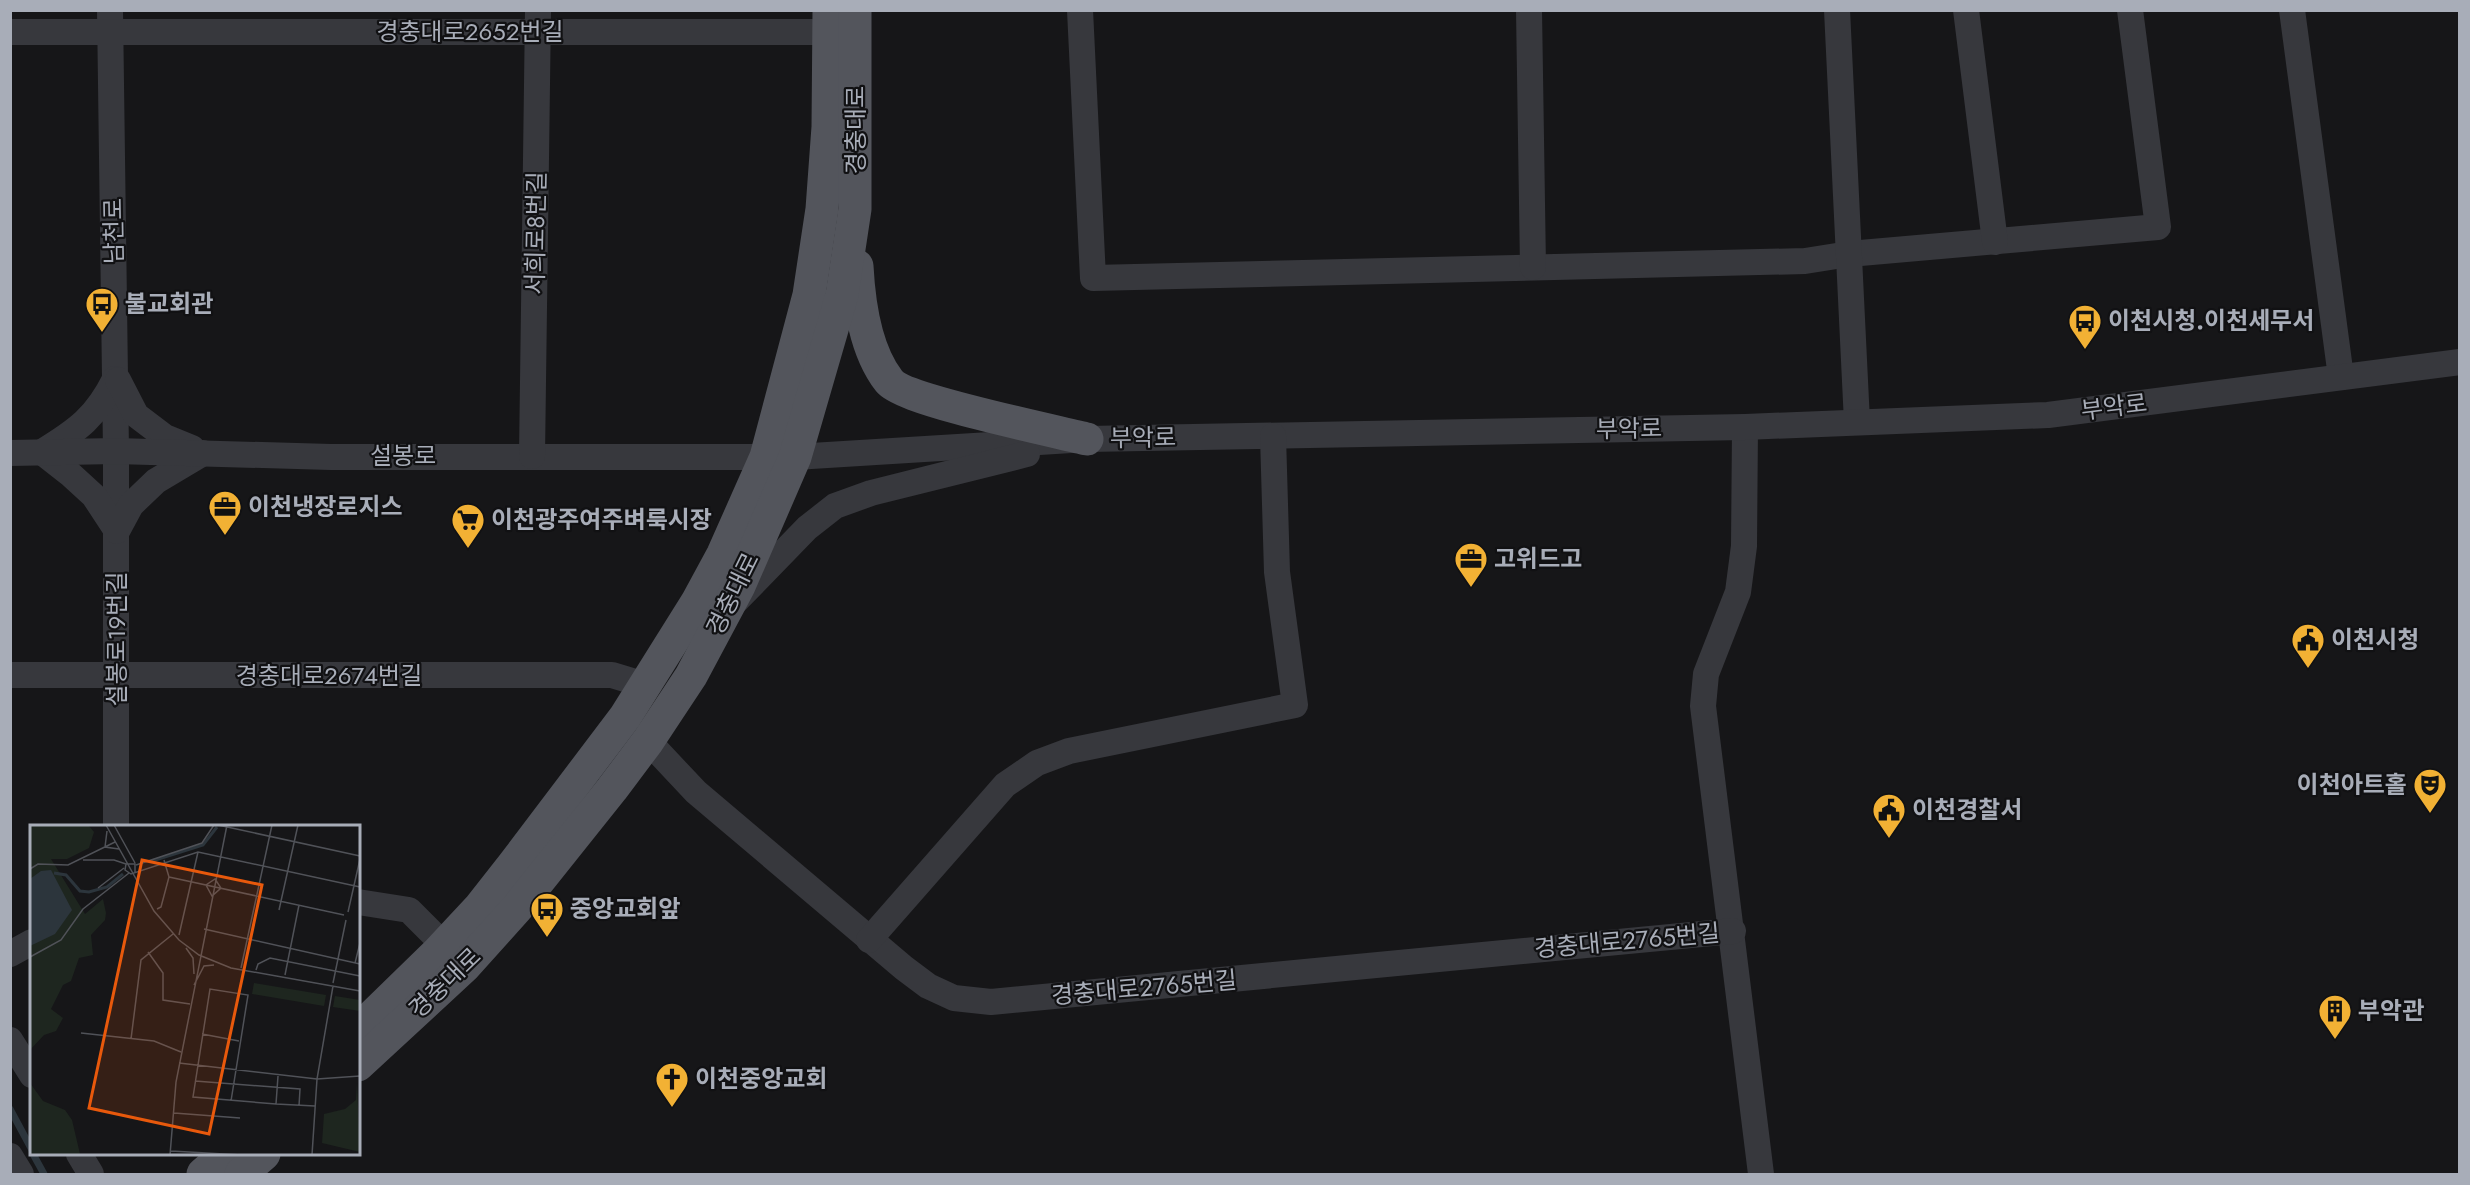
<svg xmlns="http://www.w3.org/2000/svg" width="2470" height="1185" viewBox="0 0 2470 1185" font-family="Jost,'Noto Sans KR',sans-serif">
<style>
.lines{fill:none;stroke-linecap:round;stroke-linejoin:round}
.stream{stroke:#2c353c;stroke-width:7}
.minor{stroke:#37383d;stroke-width:26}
.major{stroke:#53555c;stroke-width:33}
.labels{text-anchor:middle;stroke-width:4.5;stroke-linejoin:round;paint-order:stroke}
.street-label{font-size:24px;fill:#a8adb8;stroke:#111113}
.poi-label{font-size:24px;font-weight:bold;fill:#a8adb8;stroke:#111113;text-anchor:start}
.inset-river{fill:none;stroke:#2c353c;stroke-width:3}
.inset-road{fill:none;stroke:#505258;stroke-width:1.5}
.view{fill:#e8590c;fill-opacity:0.15;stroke:#e8590c;stroke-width:3}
.inset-edge{fill:none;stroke:#a8adb8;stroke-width:3}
</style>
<rect width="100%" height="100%" fill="#161618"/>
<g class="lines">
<!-- stream -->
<g class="stream">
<polyline points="10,1109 32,1150"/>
<polyline points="33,1154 44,1174"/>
</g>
<!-- minor -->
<g class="minor">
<polyline points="110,10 116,451 116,826"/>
<polyline points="1080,10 1093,278 1805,261 1849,254 2158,227 2130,10"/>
<polyline points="1529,10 1533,267"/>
<polyline points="1837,10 1857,422"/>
<polyline points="1966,10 1995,242"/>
<polyline points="2292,10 2341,377"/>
<polyline points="10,32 830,32"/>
<path d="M115,379C96,417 78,430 42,452L70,474L94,496L117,531L131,505L156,481L203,453"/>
<polyline points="118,380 136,415 165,437 192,448"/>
<polyline points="1745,427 1744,546 1738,592 1706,674 1703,706 1761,1174"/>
<polyline points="10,453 116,451 331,457 795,457 1087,439 1745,427 2048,415 2460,362"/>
<polyline points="532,456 538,10"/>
<polyline points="737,600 807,528 835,506 871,493 1027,454"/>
<polyline points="10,675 612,675 645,685"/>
<polyline points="648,741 696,792 904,968 928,986 954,998 991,1002 1733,931"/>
<polyline points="358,902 409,910 444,945"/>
<polyline points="869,940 1005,785 1037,763 1069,751 1295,705 1277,572 1273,436"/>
<polyline points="10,954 32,942"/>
<polyline points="10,1040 32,1075"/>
<polyline points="79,1154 91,1174"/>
<polyline points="10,1156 21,1174"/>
</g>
<!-- major -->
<g class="major">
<path d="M857,266C859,304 865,350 889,381C904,400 1055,431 1087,439"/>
<polyline points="358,1030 438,952 480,907 513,865 625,717 697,602 723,554 766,457 809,295 822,209 828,127 829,10"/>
<polyline points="358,1065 464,967 517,908 612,789 648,741 691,676 739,586 795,457 842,295 855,209 855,10"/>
<polyline points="203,1174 226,1154"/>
<polyline points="241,1174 264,1154"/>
</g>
</g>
<!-- icons -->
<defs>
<symbol id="bus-pin" viewBox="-11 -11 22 30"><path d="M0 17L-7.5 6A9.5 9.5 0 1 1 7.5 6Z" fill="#f2b134" stroke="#111113"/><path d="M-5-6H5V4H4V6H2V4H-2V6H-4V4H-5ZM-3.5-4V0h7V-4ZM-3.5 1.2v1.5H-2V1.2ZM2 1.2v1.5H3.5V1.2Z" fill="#111"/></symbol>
<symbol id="office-pin" viewBox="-11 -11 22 30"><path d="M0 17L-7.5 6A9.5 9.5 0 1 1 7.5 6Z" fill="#f2b134" stroke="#111113"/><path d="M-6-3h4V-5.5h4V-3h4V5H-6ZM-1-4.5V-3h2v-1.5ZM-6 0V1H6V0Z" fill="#111"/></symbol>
<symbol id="supermarket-pin" viewBox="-11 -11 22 30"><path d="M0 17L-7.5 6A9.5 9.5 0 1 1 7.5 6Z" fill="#f2b134" stroke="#111113"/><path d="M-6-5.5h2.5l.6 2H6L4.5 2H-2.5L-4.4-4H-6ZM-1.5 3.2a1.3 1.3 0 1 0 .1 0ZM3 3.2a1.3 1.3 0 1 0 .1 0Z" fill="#111"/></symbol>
<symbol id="civic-pin" viewBox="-11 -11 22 30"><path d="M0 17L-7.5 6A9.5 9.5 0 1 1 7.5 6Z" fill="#f2b134" stroke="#111113"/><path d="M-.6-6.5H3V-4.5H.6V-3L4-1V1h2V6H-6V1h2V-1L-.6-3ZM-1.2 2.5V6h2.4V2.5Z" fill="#111"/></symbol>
<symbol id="theatre-pin" viewBox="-11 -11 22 30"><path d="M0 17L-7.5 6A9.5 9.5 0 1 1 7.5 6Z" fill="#f2b134" stroke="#111113"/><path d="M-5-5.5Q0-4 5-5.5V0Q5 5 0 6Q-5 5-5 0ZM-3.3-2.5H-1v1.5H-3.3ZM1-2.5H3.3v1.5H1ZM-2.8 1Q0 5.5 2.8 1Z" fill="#111"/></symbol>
<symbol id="building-pin" viewBox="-11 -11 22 30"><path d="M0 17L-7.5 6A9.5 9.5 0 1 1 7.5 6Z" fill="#f2b134" stroke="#111113"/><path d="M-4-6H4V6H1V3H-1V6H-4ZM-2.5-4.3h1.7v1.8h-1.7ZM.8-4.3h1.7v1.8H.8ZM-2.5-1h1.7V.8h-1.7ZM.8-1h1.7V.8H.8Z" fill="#111"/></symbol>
<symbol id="church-pin" viewBox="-11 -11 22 30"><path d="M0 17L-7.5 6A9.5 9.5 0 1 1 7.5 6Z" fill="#f2b134" stroke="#111113"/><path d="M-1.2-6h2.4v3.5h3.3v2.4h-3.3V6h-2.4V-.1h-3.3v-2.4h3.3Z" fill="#111"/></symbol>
</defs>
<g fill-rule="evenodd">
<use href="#bus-pin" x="83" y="285" width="38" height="52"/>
<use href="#bus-pin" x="2066" y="302" width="38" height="52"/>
<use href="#office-pin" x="206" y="488" width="38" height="52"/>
<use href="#supermarket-pin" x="449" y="501" width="38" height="52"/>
<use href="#office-pin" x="1452" y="540" width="38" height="52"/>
<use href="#civic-pin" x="2289" y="621" width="38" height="52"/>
<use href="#theatre-pin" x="2411" y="766" width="38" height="52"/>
<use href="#civic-pin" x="1870" y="791" width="38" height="52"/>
<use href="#bus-pin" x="528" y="890" width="38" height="52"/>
<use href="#building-pin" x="2316" y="992" width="38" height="52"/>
<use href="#church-pin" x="653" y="1060" width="38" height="52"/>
</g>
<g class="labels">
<!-- street labels -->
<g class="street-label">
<text x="470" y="40">경충대로2652번길</text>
<text transform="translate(856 130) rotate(-90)" y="8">경충대로</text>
<text transform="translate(114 231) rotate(-91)" y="8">남천로</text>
<text transform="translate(536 233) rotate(-89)" y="8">서희로8번길</text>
<text transform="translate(2114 407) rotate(-7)" y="8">부악로</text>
<text transform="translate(1629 429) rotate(-1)" y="8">부악로</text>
<text transform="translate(1143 438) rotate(-1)" y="8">부악로</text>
<text x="403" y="464">설봉로</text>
<text transform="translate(733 594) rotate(-64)" y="8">경충대로</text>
<text transform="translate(117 639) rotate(-90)" y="8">설봉로19번길</text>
<text x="329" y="684">경충대로2674번길</text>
<text transform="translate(1627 941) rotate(-5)" y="8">경충대로2765번길</text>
<text transform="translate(445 983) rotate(-44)" y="8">경충대로</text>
<text transform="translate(1144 988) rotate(-5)" y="8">경충대로2765번길</text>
</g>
<!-- poi labels -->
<g class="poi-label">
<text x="125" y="312">불교회관</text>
<text x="2108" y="329">이천시청.이천세무서</text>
<text x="248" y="515">이천냉장로지스</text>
<text x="491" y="528">이천광주여주벼룩시장</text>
<text x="1494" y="567">고위드고</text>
<text x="2331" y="648">이천시청</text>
<text x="2407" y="793" text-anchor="end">이천아트홀</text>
<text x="1912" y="818">이천경찰서</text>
<text x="570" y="917">중앙교회앞</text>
<text x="2358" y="1019">부악관</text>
<text x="695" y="1087">이천중앙교회</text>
</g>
</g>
<!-- overview -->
<g transform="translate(30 825)">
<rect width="330" height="330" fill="#161618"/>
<path d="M0,1H59L64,7L59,23L37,34H21L55,89L73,74L76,88L75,95L61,110L63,130L49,133L41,156L33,160L21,184L33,193L26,206L14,210L0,225ZM224,158L296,170L294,181L222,169ZM305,171L330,175V186L303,182ZM0,258L13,276L35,285L42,295L50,329H0ZM327,258L330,327L292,318L294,289L315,284L326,275Z" fill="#1e261f"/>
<path d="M21,45L42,85L25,109L0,121V54L11,46Z" fill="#2c353c"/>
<path class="inset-river" d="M122,36L173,20L187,2M24,48L36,50L50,66L59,67L77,62L93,49"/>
<path class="inset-road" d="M76,0L124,86L149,115L169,130L201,143L330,166M84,0L105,38M188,0L330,31M77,6L75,22L89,24M53,35H84L96,39M106,40L172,18L184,0M0,44L8,39L38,40L85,17M105,47V39H96L95,45L101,49L168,27L330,62M139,52L314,90M185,54L191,63L182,71L176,60ZM68,63L94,43M127,84L131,82L139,52L134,35M249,85L268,0M318,87L330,34M174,104L330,139M149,110L168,27M156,123L163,133L164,149M118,127L133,148V175L160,179M0,132L31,115L53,84L99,48M325,138L330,118M211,143L242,0M226,145L228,139L240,133L330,151M255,150L269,80M303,158L316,95M164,160L174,141L184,140M51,208L124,216L151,227M172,209L209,216M101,214L111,135L143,109M149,238L287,254L330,251M165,256L270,264L269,281M201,276L218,170L180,164L163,272L246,279L285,281M246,279L248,251M144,288L210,293M141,326L212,330M140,330L146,257L197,0M282,330L287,254L303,161"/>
<path class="view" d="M112,35L232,60L179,309L59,283Z"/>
<rect width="330" height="330" class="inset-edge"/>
</g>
<!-- border -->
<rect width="2470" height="1185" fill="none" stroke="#a8adb8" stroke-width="24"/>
</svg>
